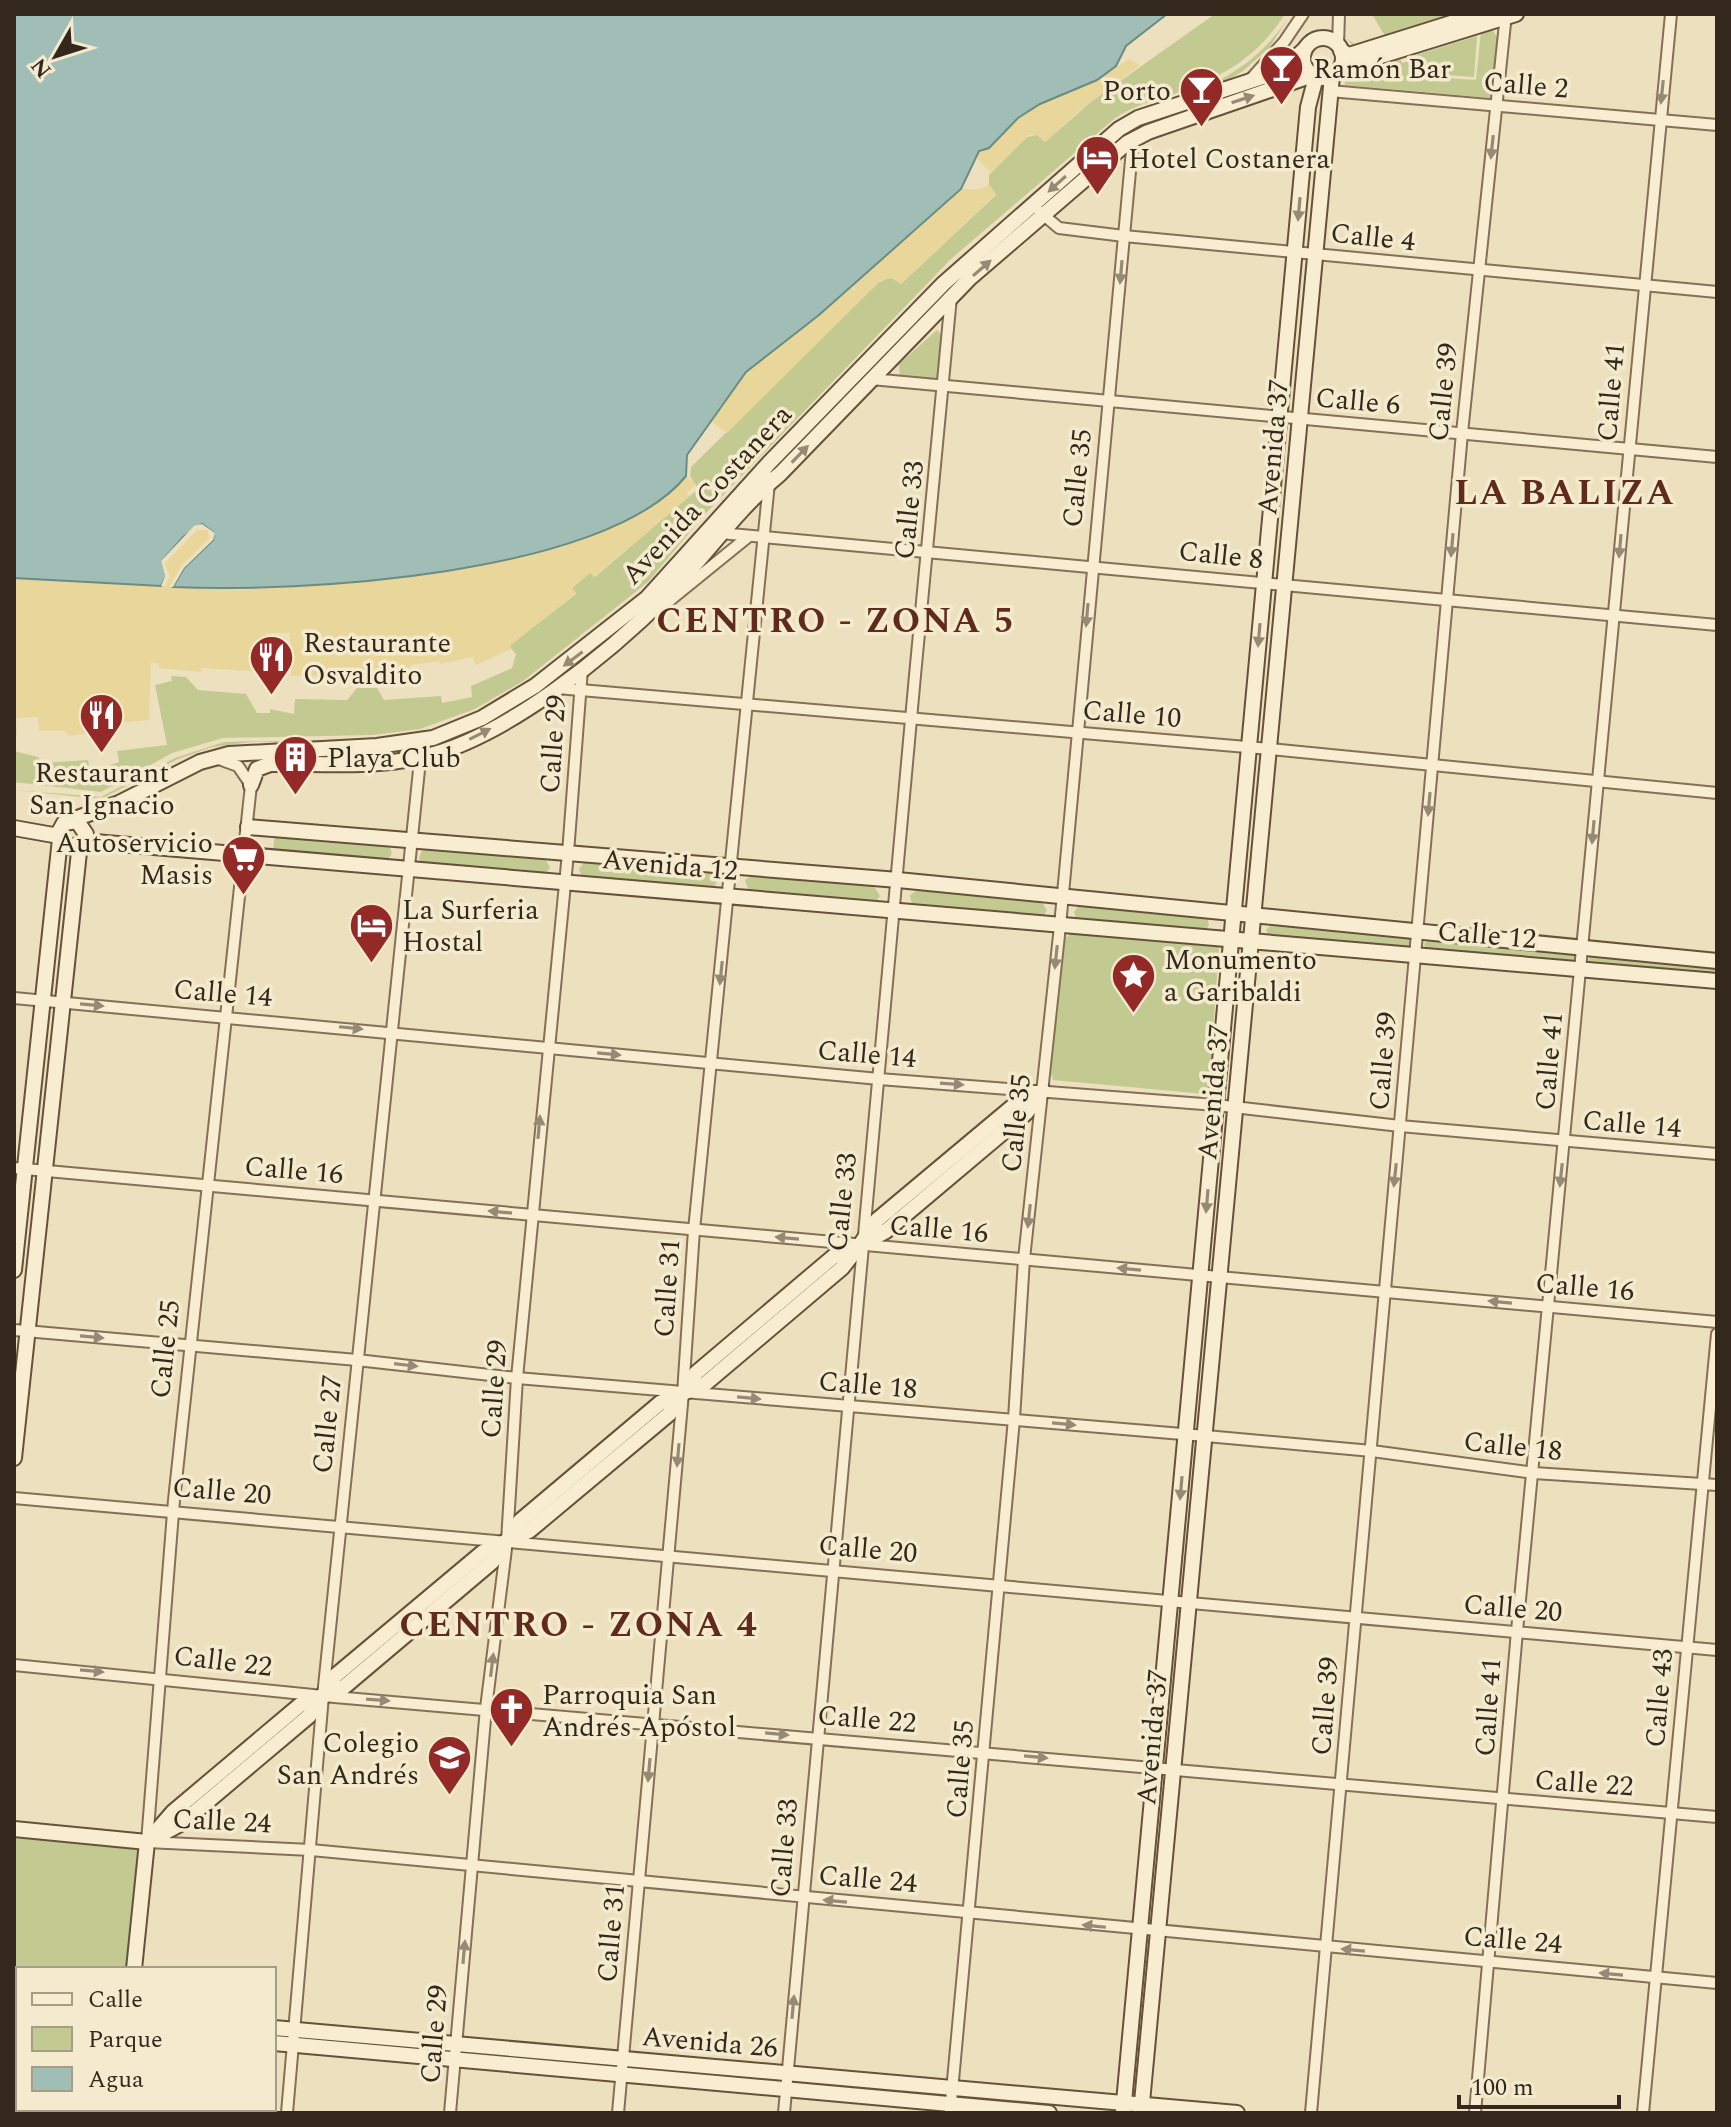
<svg xmlns="http://www.w3.org/2000/svg" width="1731" height="2127" viewBox="0 0 1731 2127" font-family="Spectral,serif">
<style>
.green{fill:#c2ca92}
.sand{fill:#e9d69a}
.water{fill:#a1beb6;stroke:#698c84;stroke-width:2}
.pier{fill:#ede0be}
.lines{fill:none;stroke-linecap:round;stroke-linejoin:round}
.street-casing{stroke:#857057;stroke-width:14}
.secondary-casing{stroke:#66513a;stroke-width:18}
.street{stroke:#f8edd0;stroke-width:10}
.secondary{stroke:#f8edd0;stroke-width:14}
.oneway{fill:#968a76}
.labels{text-anchor:middle;stroke-width:7;stroke-linejoin:round;paint-order:stroke}
.poi-label{font-size:28px;fill:#34281c;stroke:#f4eacd;text-anchor:start}
.street-label{font-size:28px;fill:#34281c;stroke:#f4eacd}
.district-label{font-size:36px;font-weight:bold;letter-spacing:2px;fill:#602b1c;stroke:#f4eacd}
</style>
<rect width="100%" height="100%" fill="#ede0be"/>
<!-- green -->
<g class="green">
<path d="M1215,14H1285C1256,59 1221,78 1171,95C1151,101 1131,107 1114,119L951,259L705,514L648,582L523,681L475,709L420,729L373,735L223,738L172,753L101,792L14,782V751L38,757L43,763L88,760L91,775L110,771V765L119,762L117,751L167,745L155,685L172,681L171,676L186,677L198,690L246,694L257,713H270V709L294,714L295,699L347,700L357,688H377L384,700L441,696L442,703L472,697L471,686L512,668L516,654L509,646L576,594L572,588L590,572L595,577L698,489L690,476L691,467L878,283L890,277L901,284L996,195L989,186V175L1027,137L1037,135L1045,142L1092,101Z"/>
<path d="M1291,14L1269,48L1243,71L1218,86L1118,124L956,263L653,586L546,673L478,714L434,732L349,742H252L212,747L176,760L101,799L14,790L101,797L175,758L224,742L373,739L433,730L477,712L525,684L642,593L955,262L1117,123C1134,111 1154,105 1174,99C1226,81 1260,61 1291,14Z"/>
<polygon points="1372,14 1461,14 1354,47 1347,39 1356,45 1385,36"/>
<polygon points="1492,30 1498,38 1491,98 1345,85 1345,77 1351,72 1399,56 1402,63 1416,59 1430,77 1476,80 1481,31"/>
<polygon points="1477,36 1474,77 1431,74 1416,55"/>
<polygon points="937,330 944,337 939,377 934,380 900,376 899,364"/>
<polygon points="275,833 389,844 392,854 385,862 273,852"/>
<polygon points="423,848 543,856 550,867 545,875 423,864 419,858"/>
<polygon points="585,861 711,871 717,882 713,889 582,877 579,869"/>
<polygon points="753,875 873,885 880,896 875,903 749,892 745,880"/>
<polygon points="919,889 1040,900 1047,910 1042,918 912,905 910,895"/>
<polygon points="1080,904 1207,917 1209,925 1205,932 1076,920 1074,912"/>
<polygon points="1271,925 1410,937 1412,947 1270,936 1266,930"/>
<polygon points="1073,932 1219,947 1209,1088 1205,1094 1053,1080 1051,1073 1064,939"/>
<polygon points="1429,939 1572,952 1576,959 1574,963 1426,949 1424,944"/>
<polygon points="1593,954 1717,966 1717,977 1590,964 1588,960"/>
<polygon points="14,1835 138,1847 127,1969 18,1969 18,1994 14,1993"/>
<polygon points="14,2026 18,2026 18,2109 113,2109 113,2113 14,2113"/>
</g>
<!-- sand -->
<g class="sand">
<polygon points="1129,59 1140,65 1079,111 1045,142 1037,135 1029,135 991,173 978,160 979,150 989,148 1018,118 1040,104 1097,80"/>
<polygon points="989,184 996,194 901,284 893,278 881,280 727,433 712,422 746,372 849,287 856,291 852,284 858,278 961,189 981,189"/>
<path d="M686,476L696,484L687,493L690,496L594,577L590,573L572,588L576,593L510,646L511,649L478,664L475,665L473,657L440,664L439,661L410,665L411,675L381,682L374,675L291,676L290,633H266L265,672L202,668L201,672L159,668V663H151L149,720L116,723V727L101,729L100,732L68,736L65,731H39L38,717L16,718L17,736H14V578L161,586V561L194,526L210,527L234,590C348,584 610,569 686,476Z"/>
</g>
<!-- water -->
<path class="water" d="M14,14H1167L1126,46L1116,66L1097,80L1040,104L1018,118L989,148L979,151L961,189L819,315L746,372L687,455L686,476C605,576 296,593 173,587L184,568L213,540L214,533L202,524L183,537L162,561L166,576L161,586L14,578Z"/>
<!-- pier -->
<polygon class="pier" points="202,524 215,533 213,540 184,568 173,587 169,587 181,566 209,539 208,530 197,530 165,563 170,577 165,586 161,586 165,576 161,561 194,526"/>
<g class="lines">
<defs>
<g id="street">
<polyline points="1338,45 1339,14"/>
<polyline points="1249,81 1284,42 1303,14"/>
<polyline points="1330,91 1717,125"/>
<polyline points="1040,212 1059,228 1124,236 1717,292"/>
<polyline points="871,379 1717,457"/>
<polyline points="720,533 1717,625"/>
<polyline points="664,605 749,536"/>
<polyline points="557,688 1270,749 1717,793"/>
<polyline points="216,758 238,766 251,785 174,1500 147,1842 311,1850 1717,1983"/>
<polyline points="14,998 879,1079 1216,1105 1400,1126 1717,1154"/>
<polyline points="14,1168 1717,1322"/>
<polyline points="14,1330 357,1360 517,1378 1206,1436 1372,1451 1534,1473 1717,1485"/>
<polyline points="14,1498 1717,1650"/>
<polyline points="14,1665 323,1696 1717,1817"/>
<polyline points="287,2113 323,1696 422,741"/>
<polyline points="450,2113 486,1708 507,1541 517,1378 568,853 582,669"/>
<polyline points="618,2113 683,1393 694,1230 769,483 764,469"/>
<path d="M784,2113C837,1507 893,902 951,297"/>
<polyline points="950,2113 1014,1419 1024,1259 1060,926 1133,139"/>
<polyline points="1311,2113 1462,433 1506,14"/>
<polyline points="1475,2113 1517,1631 1671,14"/>
<polyline points="1643,2113 1717,1334"/>
</g>
<g id="secondary">
<circle cx="1323" cy="58" r="20"/>
<polyline points="1341,51 1349,55 1480,14"/>
<polyline points="1339,69 1516,14"/>
<path d="M251,785L257,769L270,764C319,763 374,768 422,757C504,739 610,653 668,594C707,554 737,509 780,474L970,278L1127,143L1148,132L1313,75"/>
<polyline points="69,821 119,803 200,762 229,754 377,746 433,738 482,718 535,686 647,598 769,463 943,284 1119,129 1138,118 1281,71 1304,50"/>
<polyline points="248,827 898,880 1717,961"/>
<polyline points="14,828 59,836"/>
<polyline points="83,841 1717,981"/>
<polyline points="14,1270 60,839"/>
<polyline points="14,1458 79,852 86,834 77,821 64,823 59,832 63,843 70,847 80,844"/>
<polyline points="14,1829 147,1842"/>
<polyline points="158,1836 182,1823 309,1716 323,1696 344,1687 492,1562 507,1541 529,1531 669,1414 683,1393 705,1384 842,1268 860,1245 886,1231 1026,1113 1041,1093"/>
<polyline points="147,1842 173,1812 300,1705 323,1696 335,1676 483,1552 507,1541 520,1521 660,1403 683,1393 696,1373 833,1257 860,1245 877,1220 1018,1102 1043,1091"/>
<polyline points="134,1969 147,1842"/>
<polyline points="14,2000 18,2001"/>
<polyline points="14,2020 18,2020"/>
<polyline points="274,2028 1237,2113"/>
<polyline points="274,2043 1049,2113"/>
<polyline points="121,2113 121,2109"/>
<polyline points="1123,2113 1308,107 1316,77"/>
<polyline points="1141,2113 1332,76"/>
</g>
</defs>
<!-- street casing -->
<use href="#street" class="street-casing"/>
<!-- secondary casing -->
<use href="#secondary" class="secondary-casing"/>
<!-- street -->
<use href="#street" class="street"/>
<!-- secondary -->
<use href="#secondary" class="secondary"/>
</g>
<!-- one-way arrows -->
<defs><path id="oneway-solid" d="M-6-.8H1V-3.2L6.5 0L1 3.2V.8H-6Z" transform="scale(2)"/></defs>
<g class="oneway">
<use href="#oneway-solid" transform="translate(1662 92) rotate(96)"/>
<use href="#oneway-solid" transform="translate(1243 99) rotate(-18)"/>
<use href="#oneway-solid" transform="translate(1492 147) rotate(96)"/>
<use href="#oneway-solid" transform="translate(1057 184) rotate(138)"/>
<use href="#oneway-solid" transform="translate(1299 209) rotate(95)"/>
<use href="#oneway-solid" transform="translate(982 268) rotate(-41)"/>
<use href="#oneway-solid" transform="translate(1121 272) rotate(95)"/>
<use href="#oneway-solid" transform="translate(800 454) rotate(-46)"/>
<use href="#oneway-solid" transform="translate(1452 545) rotate(95)"/>
<use href="#oneway-solid" transform="translate(1620 546) rotate(95)"/>
<use href="#oneway-solid" transform="translate(1087 615) rotate(95)"/>
<use href="#oneway-solid" transform="translate(1259 635) rotate(95)"/>
<use href="#oneway-solid" transform="translate(573 659) rotate(143)"/>
<use href="#oneway-solid" transform="translate(480 734) rotate(-27)"/>
<use href="#oneway-solid" transform="translate(1429 804) rotate(95)"/>
<use href="#oneway-solid" transform="translate(1593 832) rotate(95)"/>
<use href="#oneway-solid" transform="translate(1056 957) rotate(96)"/>
<use href="#oneway-solid" transform="translate(721 973) rotate(96)"/>
<use href="#oneway-solid" transform="translate(92 1005) rotate(5)"/>
<use href="#oneway-solid" transform="translate(351 1028) rotate(6)"/>
<use href="#oneway-solid" transform="translate(609 1054) rotate(5)"/>
<use href="#oneway-solid" transform="translate(952 1084) rotate(4)"/>
<use href="#oneway-solid" transform="translate(539 1127) rotate(-85)"/>
<use href="#oneway-solid" transform="translate(1395 1175) rotate(96)"/>
<use href="#oneway-solid" transform="translate(1561 1175) rotate(96)"/>
<use href="#oneway-solid" transform="translate(1207 1201) rotate(95)"/>
<use href="#oneway-solid" transform="translate(500 1212) rotate(-175)"/>
<use href="#oneway-solid" transform="translate(1029 1216) rotate(96)"/>
<use href="#oneway-solid" transform="translate(787 1238) rotate(-175)"/>
<use href="#oneway-solid" transform="translate(1129 1269) rotate(-175)"/>
<use href="#oneway-solid" transform="translate(1500 1302) rotate(-175)"/>
<use href="#oneway-solid" transform="translate(92 1337) rotate(5)"/>
<use href="#oneway-solid" transform="translate(406 1365) rotate(7)"/>
<use href="#oneway-solid" transform="translate(749 1398) rotate(5)"/>
<use href="#oneway-solid" transform="translate(1064 1424) rotate(5)"/>
<use href="#oneway-solid" transform="translate(678 1455) rotate(95)"/>
<use href="#oneway-solid" transform="translate(1181 1488) rotate(95)"/>
<use href="#oneway-solid" transform="translate(492 1665) rotate(-83)"/>
<use href="#oneway-solid" transform="translate(92 1671) rotate(5)"/>
<use href="#oneway-solid" transform="translate(378 1700) rotate(4)"/>
<use href="#oneway-solid" transform="translate(777 1734) rotate(5)"/>
<use href="#oneway-solid" transform="translate(1036 1757) rotate(5)"/>
<use href="#oneway-solid" transform="translate(649 1770) rotate(95)"/>
<use href="#oneway-solid" transform="translate(835 1901) rotate(-175)"/>
<use href="#oneway-solid" transform="translate(1094 1926) rotate(-174)"/>
<use href="#oneway-solid" transform="translate(1353 1950) rotate(-175)"/>
<use href="#oneway-solid" transform="translate(464 1952) rotate(-85)"/>
<use href="#oneway-solid" transform="translate(1611 1974) rotate(-175)"/>
<use href="#oneway-solid" transform="translate(793 2007) rotate(-85)"/>
</g>
<!-- icons -->
<defs>
<symbol id="bar-pin" viewBox="-11 -11 22 30"><path d="M0 17L-7.5 6A9.5 9.5 0 1 1 7.5 6Z" fill="#932a28" stroke="#f4eacd"/><path d="M-6-5H6L.8 .8V4.5H3.5V6h-7V4.5H-.8V.8Z" fill="#fff"/></symbol>
<symbol id="hotel-pin" viewBox="-11 -11 22 30"><path d="M0 17L-7.5 6A9.5 9.5 0 1 1 7.5 6Z" fill="#932a28" stroke="#f4eacd"/><path d="M-6-4.5h1.5V1H6V5H4.5V3h-9V5H-6ZM-4 0a1.8 1.8 0 1 1 3.6 0ZM.5 0V-2.5h3Q6-2.5 6 0Z" fill="#fff"/></symbol>
<symbol id="restaurant-pin" viewBox="-11 -11 22 30"><path d="M0 17L-7.5 6A9.5 9.5 0 1 1 7.5 6Z" fill="#932a28" stroke="#f4eacd"/><path d="M-5-6h1v4h1v-4h1v4h1v-4h1v5L-1.5 .5V6h-2V.5L-5-1ZM5-6V6H3V1.5H1.5Q1.5-4 5-6Z" fill="#fff"/></symbol>
<symbol id="building-pin" viewBox="-11 -11 22 30"><path d="M0 17L-7.5 6A9.5 9.5 0 1 1 7.5 6Z" fill="#932a28" stroke="#f4eacd"/><path d="M-4-6H4V6H1V3H-1V6H-4ZM-2.5-4.3h1.7v1.8h-1.7ZM.8-4.3h1.7v1.8H.8ZM-2.5-1h1.7V.8h-1.7ZM.8-1h1.7V.8H.8Z" fill="#fff"/></symbol>
<symbol id="supermarket-pin" viewBox="-11 -11 22 30"><path d="M0 17L-7.5 6A9.5 9.5 0 1 1 7.5 6Z" fill="#932a28" stroke="#f4eacd"/><path d="M-6-5.5h2.5l.6 2H6L4.5 2H-2.5L-4.4-4H-6ZM-1.5 3.2a1.3 1.3 0 1 0 .1 0ZM3 3.2a1.3 1.3 0 1 0 .1 0Z" fill="#fff"/></symbol>
<symbol id="sight-pin" viewBox="-11 -11 22 30"><path d="M0 17L-7.5 6A9.5 9.5 0 1 1 7.5 6Z" fill="#932a28" stroke="#f4eacd"/><path d="M0-6L1.8-2.2L6-1.7L2.9 1.2L3.7 5.4L0 3.3L-3.7 5.4L-2.9 1.2L-6-1.7L-1.8-2.2Z" fill="#fff"/></symbol>
<symbol id="church-pin" viewBox="-11 -11 22 30"><path d="M0 17L-7.5 6A9.5 9.5 0 1 1 7.5 6Z" fill="#932a28" stroke="#f4eacd"/><path d="M-1.2-6h2.4v3.5h3.3v2.4h-3.3V6h-2.4V-.1h-3.3v-2.4h3.3Z" fill="#fff"/></symbol>
<symbol id="school-pin" viewBox="-11 -11 22 30"><path d="M0 17L-7.5 6A9.5 9.5 0 1 1 7.5 6Z" fill="#932a28" stroke="#f4eacd"/><path d="M0-5L7-2L0 1L-7-2ZM-4 1L0 2.5L4 1V4Q0 6-4 4Z" fill="#fff"/></symbol>
</defs>
<g fill-rule="evenodd">
<use href="#bar-pin" x="1256" y="42" width="51" height="69"/>
<use href="#bar-pin" x="1176" y="64" width="51" height="69"/>
<use href="#hotel-pin" x="1072" y="132" width="51" height="69"/>
<use href="#restaurant-pin" x="246" y="632" width="51" height="69"/>
<use href="#restaurant-pin" x="76" y="690" width="51" height="69"/>
<use href="#building-pin" x="270" y="732" width="51" height="69"/>
<use href="#supermarket-pin" x="218" y="832" width="51" height="69"/>
<use href="#hotel-pin" x="346" y="900" width="51" height="69"/>
<use href="#sight-pin" x="1108" y="950" width="51" height="69"/>
<use href="#church-pin" x="486" y="1684" width="51" height="69"/>
<use href="#school-pin" x="424" y="1732" width="51" height="69"/>
</g>
<g class="labels">
<!-- poi labels -->
<g class="poi-label">
<text x="1313" y="78">Ramón Bar</text>
<text x="1171" y="100" text-anchor="end">Porto</text>
<text x="1128" y="168">Hotel Costanera</text>
<text x="303" y="652">Restaurante<tspan x="303" dy="32">Osvaldito</tspan></text>
<text x="327" y="767">Playa Club</text>
<text x="102" y="782" text-anchor="middle">Restaurant<tspan x="102" dy="32">San Ignacio</tspan></text>
<text x="213" y="852" text-anchor="end">Autoservicio<tspan x="213" dy="32">Masis</tspan></text>
<text x="402" y="919">La Surferia<tspan x="402" dy="32">Hostal</tspan></text>
<text x="1164" y="969">Monumento<tspan x="1164" dy="32">a Garibaldi</tspan></text>
<text x="542" y="1704">Parroquia San<tspan x="542" dy="32">Andrés Apóstol</tspan></text>
<text x="419" y="1752" text-anchor="end">Colegio<tspan x="419" dy="32">San Andrés</tspan></text>
</g>
<!-- street labels -->
<g class="street-label">
<text transform="translate(1526 84) rotate(5)" y="10">Calle 2</text>
<text transform="translate(1373 236) rotate(6)" y="10">Calle 4</text>
<text transform="translate(1442 392) rotate(-84)" y="10">Calle 39</text>
<text transform="translate(1610 392) rotate(-85)" y="10">Calle 41</text>
<text transform="translate(1358 400) rotate(5)" y="10">Calle 6</text>
<text transform="translate(1272 447) rotate(-85)" y="10">Avenida 37</text>
<text transform="translate(1076 478) rotate(-84)" y="10">Calle 35</text>
<text transform="translate(706 494) rotate(-47)" y="10">Avenida Costanera</text>
<text transform="translate(908 510) rotate(-84)" y="10">Calle 33</text>
<text transform="translate(1221 554) rotate(6)" y="10">Calle 8</text>
<text transform="translate(1132 713) rotate(5)" y="10">Calle 10</text>
<text transform="translate(552 744) rotate(-86)" y="10">Calle 29</text>
<text transform="translate(670 864) rotate(5)" y="10">Avenida 12</text>
<text transform="translate(1487 934) rotate(5)" y="10">Calle 12</text>
<text transform="translate(223 992) rotate(5)" y="10">Calle 14</text>
<text transform="translate(867 1053) rotate(5)" y="10">Calle 14</text>
<text transform="translate(1382 1061) rotate(-85)" y="10">Calle 39</text>
<text transform="translate(1548 1061) rotate(-85)" y="10">Calle 41</text>
<text transform="translate(1212 1092) rotate(-85)" y="10">Avenida 37</text>
<text transform="translate(1015 1123) rotate(-84)" y="10">Calle 35</text>
<text transform="translate(1632 1123) rotate(5)" y="10">Calle 14</text>
<text transform="translate(294 1169) rotate(5)" y="10">Calle 16</text>
<text transform="translate(841 1202) rotate(-84)" y="10">Calle 33</text>
<text transform="translate(939 1228) rotate(5)" y="10">Calle 16</text>
<text transform="translate(1585 1286) rotate(5)" y="10">Calle 16</text>
<text transform="translate(666 1288) rotate(-86)" y="10">Calle 31</text>
<text transform="translate(164 1349) rotate(-84)" y="10">Calle 25</text>
<text transform="translate(868 1384) rotate(5)" y="10">Calle 18</text>
<text transform="translate(493 1389) rotate(-86)" y="10">Calle 29</text>
<text transform="translate(326 1424) rotate(-84)" y="10">Calle 27</text>
<text transform="translate(1513 1445) rotate(6)" y="10">Calle 18</text>
<text transform="translate(222 1490) rotate(5)" y="10">Calle 20</text>
<text transform="translate(868 1548) rotate(5)" y="10">Calle 20</text>
<text transform="translate(1513 1607) rotate(5)" y="10">Calle 20</text>
<text transform="translate(223 1660) rotate(7)" y="10">Calle 22</text>
<text transform="translate(1658 1698) rotate(-85)" y="10">Calle 43</text>
<text transform="translate(1324 1706) rotate(-85)" y="10">Calle 39</text>
<text transform="translate(1487 1707) rotate(-86)" y="10">Calle 41</text>
<text transform="translate(867 1718) rotate(5)" y="10">Calle 22</text>
<text transform="translate(1151 1737) rotate(-85)" y="10">Avenida 37</text>
<text transform="translate(959 1769) rotate(-85)" y="10">Calle 35</text>
<text transform="translate(1584 1782) rotate(4)" y="10">Calle 22</text>
<text transform="translate(222 1820) rotate(3)" y="10">Calle 24</text>
<text transform="translate(783 1848) rotate(-85)" y="10">Calle 33</text>
<text transform="translate(868 1878) rotate(5)" y="10">Calle 24</text>
<text transform="translate(610 1933) rotate(-85)" y="10">Calle 31</text>
<text transform="translate(1513 1939) rotate(5)" y="10">Calle 24</text>
<text transform="translate(433 2034) rotate(-85)" y="10">Calle 29</text>
<text transform="translate(710 2041) rotate(5)" y="10">Avenida 26</text>
</g>
<!-- district labels -->
<g class="district-label">
<text x="1565" y="504">LA BALIZA</text>
<text x="836" y="632">CENTRO - ZONA 5</text>
<text x="579" y="1636">CENTRO - ZONA 4</text>
</g>
</g>
<!-- border -->
<rect width="1731" height="2127" fill="none" stroke="#34281c" stroke-width="32"/>
<!-- legend -->
<rect x="16" y="1967" width="260" height="144" fill="#f4eacd" stroke="#a79c86" stroke-width="2"/>
<rect x="32" y="1993" width="40" height="12" fill="#f8edd0" stroke="#a79c86" stroke-width="2"/>
<text x="88" y="2007" font-size="24" fill="#34281c">Calle</text>
<rect x="32" y="2027" width="40" height="24" fill="#c2ca92" stroke="#a79c86" stroke-width="2"/>
<text x="88" y="2047" font-size="24" fill="#34281c">Parque</text>
<rect x="32" y="2067" width="40" height="24" fill="#a1beb6" stroke="#a79c86" stroke-width="2"/>
<text x="88" y="2087" font-size="24" fill="#34281c">Agua</text>
<!-- north arrow -->
<g transform="translate(56 56) rotate(231)" stroke="#f4eacd" stroke-width="6" paint-order="stroke">
<path d="M0-6L14 30L0 20L-14 30Z" fill="#34281c"/>
<text y="-12" font-size="22" font-weight="bold" text-anchor="middle" fill="#34281c">N</text>
</g>
<!-- scale -->
<path d="M1459 2095v12h160v-12" fill="none" stroke="#34281c" stroke-width="4"/>
<text x="1471" y="2095" font-size="24" fill="#34281c" stroke="#f4eacd" stroke-width="6" paint-order="stroke">100 m</text>
</svg>
